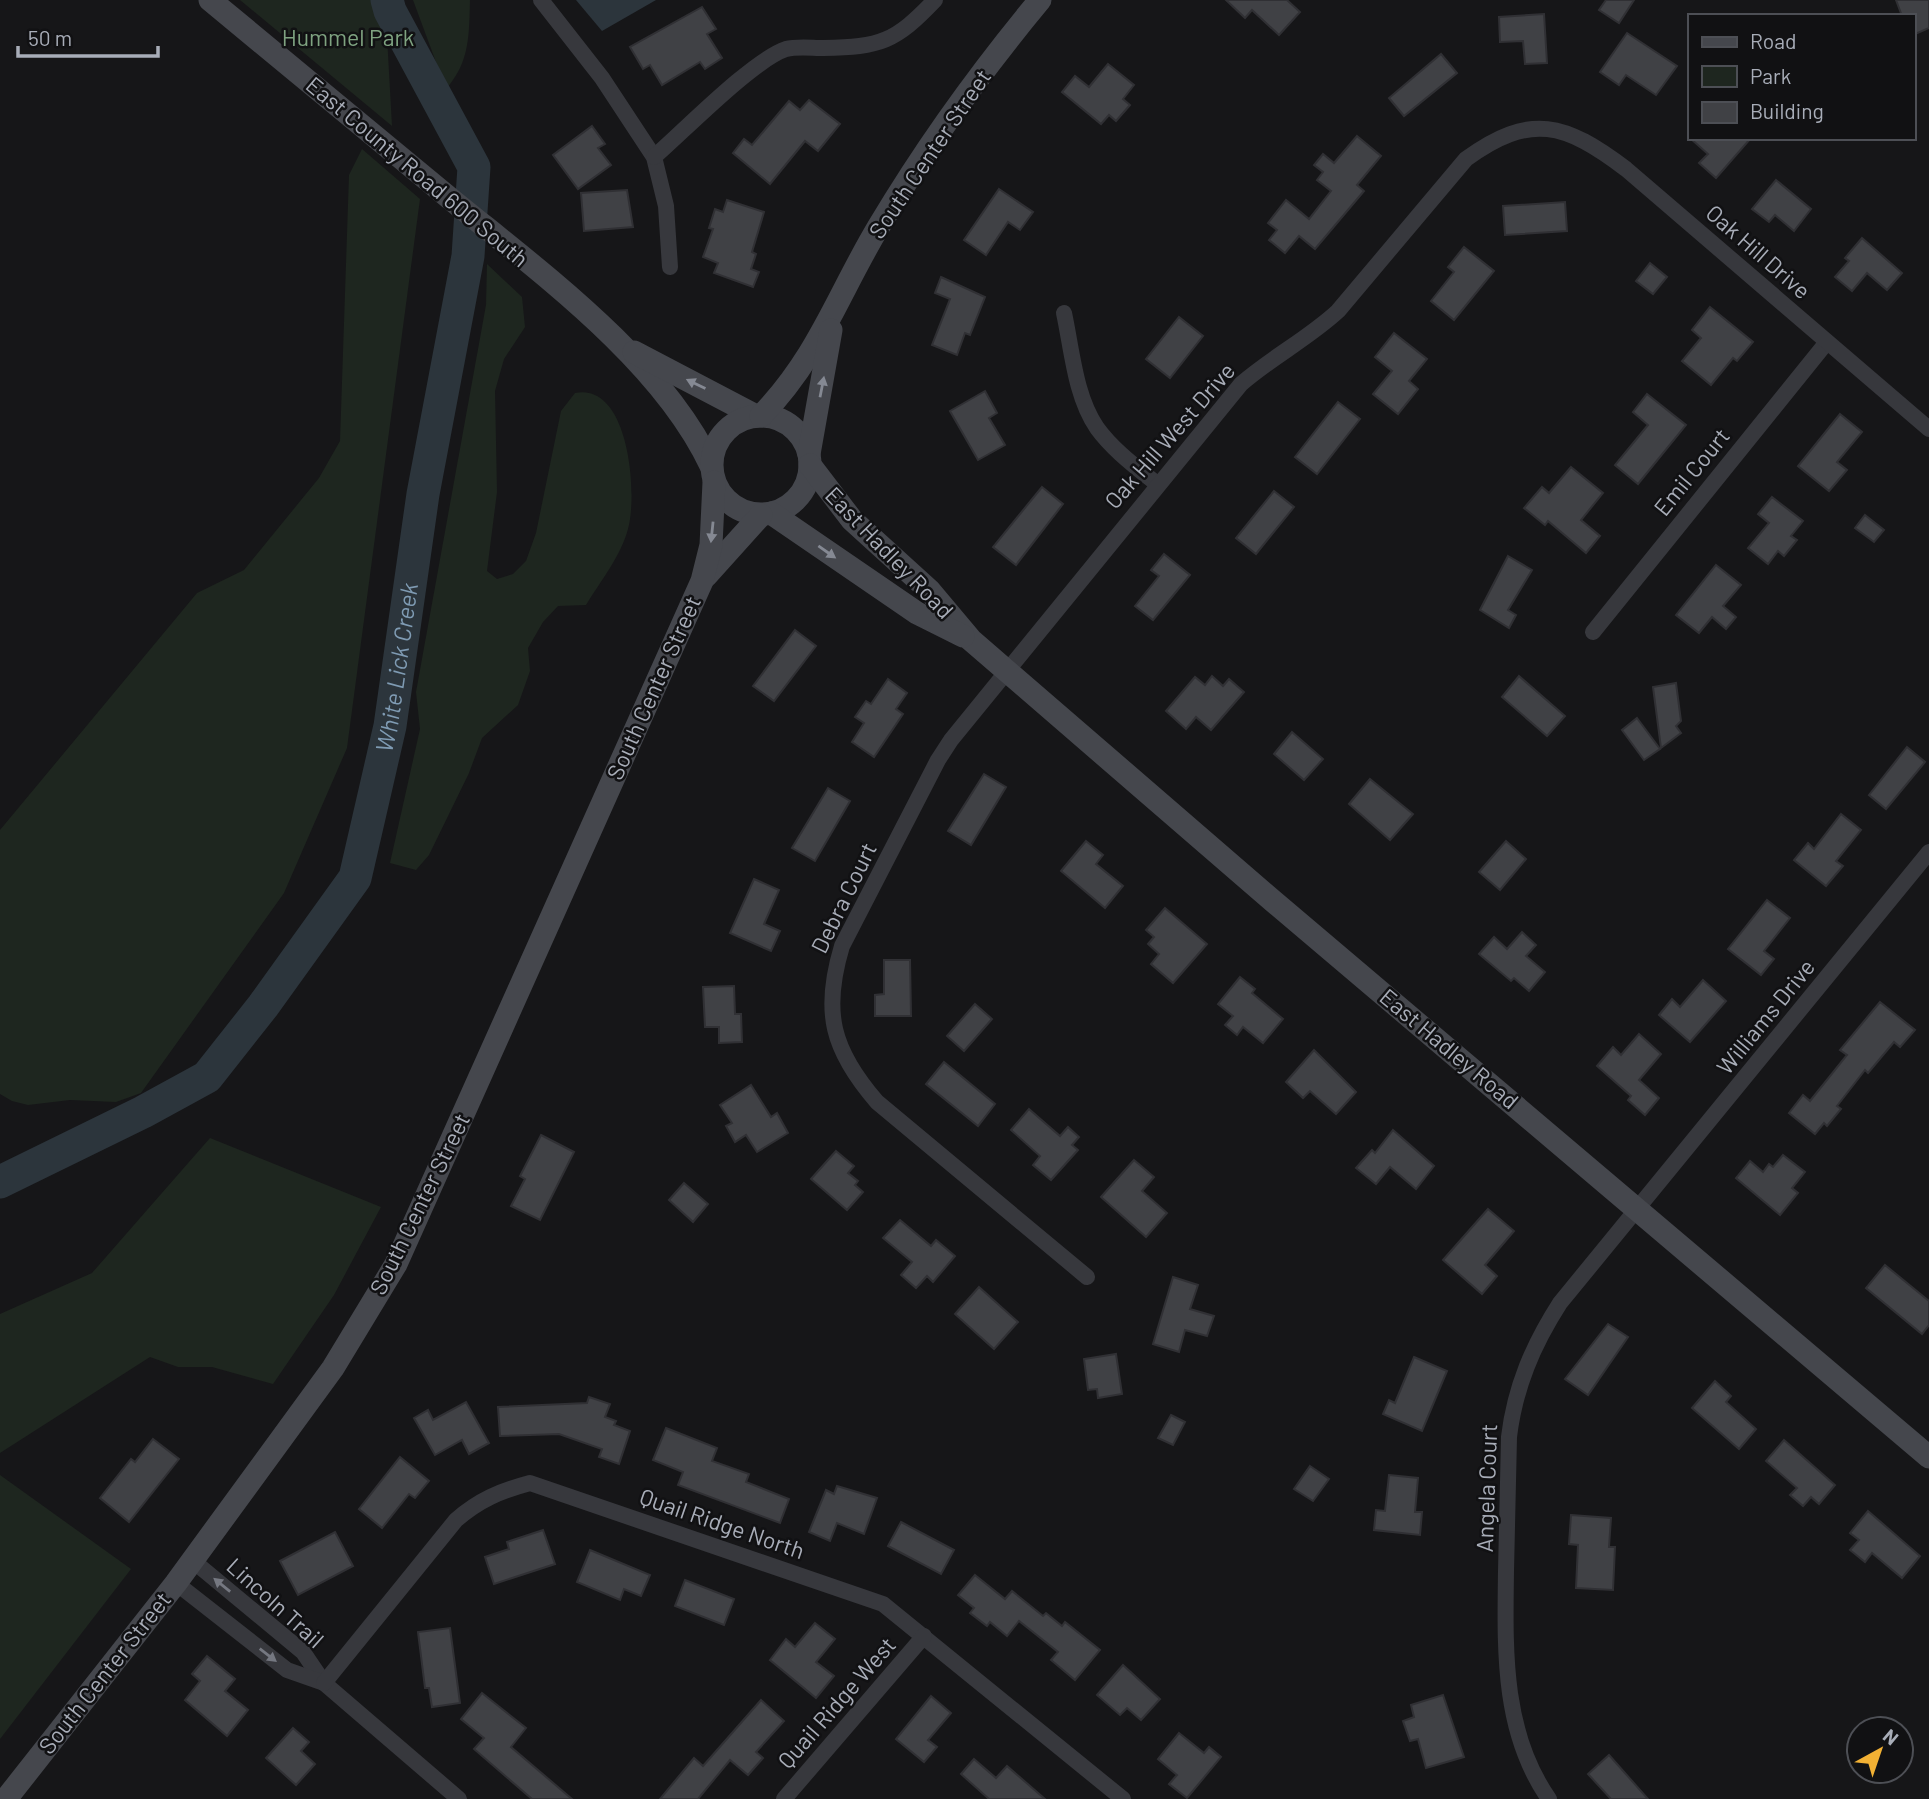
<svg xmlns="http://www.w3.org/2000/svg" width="1929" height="1799" viewBox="0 0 1929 1799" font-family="Barlow,sans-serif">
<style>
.green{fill:#1e261f}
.water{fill:#2c353c}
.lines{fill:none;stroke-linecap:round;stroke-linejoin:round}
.river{stroke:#2c353c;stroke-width:33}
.building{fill:#404145;stroke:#303034;stroke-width:2}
.street{stroke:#37383d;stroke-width:16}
.secondary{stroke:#45474d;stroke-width:23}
.oneway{fill:#858993}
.oneway2{fill:#757881}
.labels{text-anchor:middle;stroke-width:5;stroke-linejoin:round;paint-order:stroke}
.park-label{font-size:23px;fill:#7fa381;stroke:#111113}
.street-label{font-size:23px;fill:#a8adb8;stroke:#111113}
.water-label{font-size:24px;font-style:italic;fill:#7f9bb3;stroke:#111113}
</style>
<rect width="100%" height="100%" fill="#161618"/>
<!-- green -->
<g class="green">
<polygon points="240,0 385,0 392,126"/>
<path d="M413,0H470C469,35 470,62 446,89Z"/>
<polygon points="362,149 420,199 347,748 284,893 141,1093 116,1102 70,1100 28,1105 12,1101 0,1094 0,830 197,593 244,570 319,478 340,441 349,175"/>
<path d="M487,264L522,297L525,327L504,359L495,391L497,492L487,571L497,579L513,574L526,561L536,533L561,411L575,393C629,382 638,493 628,529C621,556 600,582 586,605L558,606L543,622L528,648L530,671L518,705L482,738L469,773L429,855L416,870L390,863L420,729L416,692L486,305Z"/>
<polygon points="210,1138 381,1207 334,1295 273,1384 212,1367 178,1367 150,1357 0,1453 0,1314 92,1273"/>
<polygon points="0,1475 131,1569 0,1739"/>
</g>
<!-- water -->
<polygon class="water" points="576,0 656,0 602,31"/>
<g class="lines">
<!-- river -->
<path class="river" id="s1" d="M0,1182L143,1112L207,1077L263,1006L355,878L390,726L423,494L468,256L474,167L390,11L387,0"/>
</g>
<!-- building -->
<g class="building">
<polygon points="1226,0 1287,0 1300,12 1279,35 1252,10 1245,18"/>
<polygon points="1606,0 1634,0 1619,23 1599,10"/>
<polygon points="1896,0 1929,0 1929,28 1913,35 1913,16 1902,16"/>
<polygon points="702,7 716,29 707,34 722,58 705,69 700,62 662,85 650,65 643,69 630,47"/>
<polygon points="1544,14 1547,63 1525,64 1523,41 1500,42 1499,17"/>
<polygon points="1627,33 1677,66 1656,95 1626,75 1619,85 1600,72"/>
<polygon points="1441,54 1457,73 1404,116 1389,98"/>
<polygon points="1108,64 1134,85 1123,99 1130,105 1116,121 1109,115 1101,124 1062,92 1075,76 1089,87"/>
<polygon points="809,100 840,124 818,151 805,141 770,184 733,153 744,139 752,145 789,101 800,110"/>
<polygon points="592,126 605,144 598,148 611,165 578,189 553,155"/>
<polygon points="1357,136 1381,156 1357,185 1364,191 1315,249 1299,236 1285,253 1269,240 1277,230 1268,223 1286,200 1309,219 1331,191 1317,180 1323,172 1314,165 1323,154 1334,163"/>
<polygon points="1690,138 1751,138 1716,178 1699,163 1708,154"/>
<polygon points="1776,180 1811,209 1794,231 1775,215 1769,222 1752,209"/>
<polygon points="999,189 1033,212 1020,230 1008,222 986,255 964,240"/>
<polygon points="627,190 633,227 584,231 581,193"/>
<polygon points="727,200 764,212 752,252 756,254 751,269 759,272 753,287 714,273 718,263 703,257 713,229 709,228 715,209 723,212"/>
<polygon points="1565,202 1567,231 1505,235 1503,206"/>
<polygon points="1862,238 1902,273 1887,290 1867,273 1852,291 1835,277 1849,261 1845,258"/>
<polygon points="1464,247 1494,271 1454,320 1431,301 1454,272 1448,267"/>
<polygon points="1650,263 1667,277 1653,294 1636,281"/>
<polygon points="941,277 985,297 970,335 965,333 957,355 932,345 950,299 935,293"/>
<polygon points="1710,307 1753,342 1737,361 1733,358 1711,385 1682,361 1701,338 1692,330"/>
<polygon points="1179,317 1203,336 1170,378 1146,359"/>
<polygon points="1394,333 1427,359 1409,381 1418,389 1398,414 1373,394 1392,371 1375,357"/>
<polygon points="985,391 997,413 989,418 1005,445 978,460 950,411"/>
<polygon points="1647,394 1686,425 1638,484 1615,465 1648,425 1633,412"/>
<polygon points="1338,402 1360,419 1317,474 1295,457"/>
<polygon points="1840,414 1862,432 1837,462 1847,470 1829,491 1798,466"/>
<polygon points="1571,467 1603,493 1581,520 1600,536 1586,553 1548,521 1545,525 1524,508 1542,487 1549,493"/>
<polygon points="1042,487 1063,504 1016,565 993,547"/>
<polygon points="1274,491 1294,507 1256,554 1236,538"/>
<polygon points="1772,497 1803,521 1791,536 1797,540 1784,556 1778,551 1768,564 1748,548 1769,523 1758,514"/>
<polygon points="1865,515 1884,530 1874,542 1855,528"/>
<polygon points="1164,554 1190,575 1153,620 1135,606 1159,576 1151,570"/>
<polygon points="1508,556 1532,570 1508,610 1516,615 1509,628 1480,610"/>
<polygon points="1716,565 1741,585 1723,606 1736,617 1726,629 1712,617 1699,633 1676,615"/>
<polygon points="795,630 816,646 774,701 753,686"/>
<polygon points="1212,676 1223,686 1229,679 1244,692 1211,730 1196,717 1186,729 1166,711 1195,677 1205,685"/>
<polygon points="1519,676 1565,716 1547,736 1502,697"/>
<polygon points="888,679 907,693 896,709 903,714 874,757 852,742 864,723 855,717 866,701 871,704"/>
<polygon points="1676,683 1681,721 1676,726 1681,733 1661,748 1653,687"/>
<polygon points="1637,718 1660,749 1644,760 1622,730"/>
<polygon points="1292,732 1323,759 1304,780 1274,754"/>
<polygon points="1907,747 1925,762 1886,809 1869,795"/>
<polygon points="984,774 1006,787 971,845 948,831"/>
<polygon points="1370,779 1413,814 1390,840 1349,804"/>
<polygon points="828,788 850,801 815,861 792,848"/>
<polygon points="1841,814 1861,830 1836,861 1843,866 1826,886 1794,860 1808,843 1814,849"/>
<polygon points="1086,841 1103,855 1096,864 1123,886 1105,908 1061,871"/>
<polygon points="1506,841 1526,859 1500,890 1479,872"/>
<polygon points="754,879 779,890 764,924 780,931 771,951 730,933"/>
<polygon points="1767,900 1790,918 1764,951 1774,959 1761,975 1728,949"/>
<polygon points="1165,908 1207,944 1173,983 1151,964 1159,954 1148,944 1154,937 1146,930"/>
<polygon points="1522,932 1536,945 1526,956 1545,972 1529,991 1514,978 1511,981 1479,954 1494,937 1507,949"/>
<polygon points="884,960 910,960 911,1016 875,1016 875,995 884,994"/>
<polygon points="1240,977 1255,989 1252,993 1283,1019 1263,1043 1243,1027 1237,1035 1225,1025 1233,1016 1218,1004"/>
<polygon points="1703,980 1726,1001 1690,1042 1659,1015 1672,999 1680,1007"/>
<polygon points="734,986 735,1014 741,1014 742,1042 719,1043 719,1027 705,1027 703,987"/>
<polygon points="1880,1002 1915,1030 1900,1047 1894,1042 1868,1073 1865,1070 1837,1106 1841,1109 1827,1126 1824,1123 1815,1134 1789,1113 1803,1095 1810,1101 1847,1055 1840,1050"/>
<polygon points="975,1004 992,1019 964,1051 947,1036"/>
<polygon points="1639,1034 1661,1054 1639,1080 1659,1098 1645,1115 1628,1100 1631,1096 1597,1066 1613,1047 1621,1055"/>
<polygon points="1314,1050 1356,1092 1336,1114 1310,1091 1303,1098 1286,1082"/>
<polygon points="944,1062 995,1104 978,1126 926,1084"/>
<polygon points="751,1085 771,1117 777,1113 788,1133 757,1152 746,1135 735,1142 726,1126 732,1123 720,1105"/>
<polygon points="1029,1109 1060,1136 1068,1127 1079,1137 1072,1145 1078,1150 1051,1180 1033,1165 1040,1156 1011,1130"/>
<polygon points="1393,1130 1434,1166 1416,1189 1390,1167 1376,1184 1356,1168 1372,1150 1375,1153"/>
<polygon points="541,1135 574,1152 540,1220 511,1206 525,1179 520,1176"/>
<polygon points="836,1151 854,1166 848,1173 858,1181 855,1185 863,1192 847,1210 811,1179"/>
<polygon points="1783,1155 1805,1172 1792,1188 1798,1193 1780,1215 1736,1178 1750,1161 1763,1172 1769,1164 1773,1167"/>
<polygon points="1134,1160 1154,1177 1142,1191 1167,1213 1146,1237 1101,1197"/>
<polygon points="684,1183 708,1204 693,1222 669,1200"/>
<polygon points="1488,1209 1514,1231 1485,1265 1497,1276 1482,1294 1443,1260"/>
<polygon points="900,1220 931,1246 936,1240 955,1256 933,1282 927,1276 916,1288 901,1275 912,1262 883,1238"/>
<polygon points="1885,1265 1929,1301 1929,1325 1922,1334 1866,1288"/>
<polygon points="1173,1277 1198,1285 1190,1309 1214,1316 1207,1336 1185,1330 1179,1352 1153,1344"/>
<polygon points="979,1287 1018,1322 994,1349 955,1314"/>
<polygon points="1608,1324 1628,1337 1588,1395 1565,1379"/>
<polygon points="1116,1354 1122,1394 1098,1398 1097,1389 1088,1390 1084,1359"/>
<polygon points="1414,1357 1447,1371 1422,1431 1383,1414 1389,1400 1395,1403"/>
<polygon points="1715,1381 1731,1396 1726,1402 1756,1429 1739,1449 1692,1408"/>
<polygon points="589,1397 610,1404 605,1417 616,1421 614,1425 630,1431 619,1464 599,1457 602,1449 559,1434 500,1436 498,1407 587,1403"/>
<polygon points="466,1402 489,1443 469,1454 462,1440 435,1455 414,1418 428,1410 433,1420"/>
<polygon points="1171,1415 1185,1422 1173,1445 1158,1438"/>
<polygon points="666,1428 717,1448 712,1461 749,1474 746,1482 789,1499 780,1523 678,1485 683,1472 653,1460"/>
<polygon points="153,1439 179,1459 129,1522 100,1498 131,1459 135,1462"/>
<polygon points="1784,1440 1835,1485 1819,1504 1811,1497 1803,1506 1790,1495 1797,1488 1766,1461"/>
<polygon points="400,1457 429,1481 415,1498 409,1494 382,1528 359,1509"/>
<polygon points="1310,1466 1329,1479 1313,1501 1294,1489"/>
<polygon points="1389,1475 1418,1478 1415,1512 1422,1512 1420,1535 1374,1530 1376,1510 1385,1511"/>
<polygon points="837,1486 877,1498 864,1534 837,1523 830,1541 809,1532 826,1490 834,1494"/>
<polygon points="1868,1511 1920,1556 1902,1578 1872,1553 1865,1562 1850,1550 1859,1540 1850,1533"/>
<polygon points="1571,1515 1611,1518 1609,1547 1615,1547 1613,1590 1576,1588 1578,1545 1569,1544"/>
<polygon points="901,1522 954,1550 941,1574 888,1546"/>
<polygon points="543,1530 555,1564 494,1584 485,1557 509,1549 507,1542"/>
<polygon points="335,1532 353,1566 298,1595 280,1561"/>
<polygon points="590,1550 650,1575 641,1596 624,1589 620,1600 577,1582"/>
<polygon points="975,1575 1005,1599 1012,1591 1043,1616 1046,1613 1062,1626 1065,1622 1100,1650 1075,1680 1051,1660 1058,1652 1019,1621 1007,1636 990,1622 987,1626 970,1613 974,1608 958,1595"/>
<polygon points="685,1580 734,1599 724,1625 675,1606"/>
<polygon points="815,1623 835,1639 816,1662 834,1676 816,1698 770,1660 786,1639 795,1647"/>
<polygon points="450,1628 460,1703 432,1707 429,1688 425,1688 418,1632"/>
<polygon points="207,1656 235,1679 225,1691 248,1710 227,1736 185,1700 200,1681 192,1674"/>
<polygon points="1123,1665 1160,1699 1141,1720 1127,1708 1120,1715 1097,1695"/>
<polygon points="482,1693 526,1728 511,1747 572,1799 532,1799 474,1749 484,1738 461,1719"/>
<polygon points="1443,1695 1464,1757 1426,1768 1418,1739 1410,1741 1403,1721 1414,1717 1411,1705"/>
<polygon points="931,1696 951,1713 928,1740 937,1747 924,1762 896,1739"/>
<polygon points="761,1700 784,1721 756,1752 763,1758 748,1775 730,1760 698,1799 660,1799 694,1758 703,1766"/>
<polygon points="293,1728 309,1742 301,1751 315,1764 296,1785 266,1758"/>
<polygon points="1179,1733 1204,1753 1209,1747 1221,1757 1187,1798 1169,1784 1177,1775 1158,1759"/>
<polygon points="1609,1755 1648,1799 1611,1799 1588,1774"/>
<polygon points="974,1759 996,1778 1007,1766 1045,1799 989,1799 961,1774"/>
</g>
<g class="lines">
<!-- street -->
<g class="street">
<polyline points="541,0 602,78 654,157 666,206 670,267"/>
<path d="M654,157C684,131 753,60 786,49C797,46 812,48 823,48C881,47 895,42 935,0"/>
<path d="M1064,313C1072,350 1075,396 1097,428C1113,450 1136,467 1157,484"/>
<polyline points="1593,632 1827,342"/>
<path d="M1087,1277L877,1102C832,1050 822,1012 842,946L938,760L951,740L1241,384C1272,357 1309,338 1338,311L1466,159C1531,112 1565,123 1626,169L1929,429"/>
<polyline points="192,1560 303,1652 324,1683 459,1799"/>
<polyline points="176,1583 287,1670 324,1683"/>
<path d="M324,1683L456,1520C479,1500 500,1491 530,1483L883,1604L1123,1799"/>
<polyline points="784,1799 924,1636"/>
<path d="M1549,1799C1502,1732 1505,1650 1506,1571C1507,1527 1508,1482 1509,1437C1515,1387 1533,1345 1560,1303L1929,852"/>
</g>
<!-- secondary -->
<g class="secondary">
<path d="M210,0C289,65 368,131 447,196C537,270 661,359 711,466"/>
<polyline points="634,352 756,416"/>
<circle cx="761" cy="465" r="49"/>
<path d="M761,416C819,356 838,294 879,226C926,147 981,71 1040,0"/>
<polyline points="809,454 831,330"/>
<polyline points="810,465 852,520 929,590 971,640 1273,901 1929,1457"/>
<polyline points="771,513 917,613 963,636"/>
<polyline points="706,576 761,515"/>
<polyline points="6,1799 176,1583 333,1368 396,1264 702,581 711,545 714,482"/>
</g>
</g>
<!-- one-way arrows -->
<defs><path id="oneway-solid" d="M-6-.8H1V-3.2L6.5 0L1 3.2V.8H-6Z" transform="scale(1.75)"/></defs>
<g class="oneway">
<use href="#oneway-solid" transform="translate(696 384) rotate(-154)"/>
<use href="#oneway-solid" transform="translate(822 387) rotate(-79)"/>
<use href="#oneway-solid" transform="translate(712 532) rotate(96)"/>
<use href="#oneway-solid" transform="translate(827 552) rotate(35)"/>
</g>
<g class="oneway2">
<use href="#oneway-solid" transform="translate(222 1585) rotate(-141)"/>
<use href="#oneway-solid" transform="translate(268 1655) rotate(38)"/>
</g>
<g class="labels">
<!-- park labels -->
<g class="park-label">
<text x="348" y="46">Hummel Park</text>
</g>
<!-- street labels -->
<g class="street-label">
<text transform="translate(930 154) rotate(-56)" y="8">South Center Street</text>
<text transform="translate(417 172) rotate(40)" y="8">East County Road 600 South</text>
<text transform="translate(1758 252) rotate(41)" y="8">Oak Hill Drive</text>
<text transform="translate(1170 436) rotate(-49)" y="8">Oak Hill West Drive</text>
<text transform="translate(1692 472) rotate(-51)" y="8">Emil Court</text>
<text transform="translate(889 553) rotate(46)" y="8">East Hadley Road</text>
<text transform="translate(654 688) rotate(-66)" y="8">South Center Street</text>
<text transform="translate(844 898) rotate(-64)" y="8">Debra Court</text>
<text transform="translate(1766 1017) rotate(-51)" y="8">Williams Drive</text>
<text transform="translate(1449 1049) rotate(40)" y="8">East Hadley Road</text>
<text transform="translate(420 1204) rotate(-64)" y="8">South Center Street</text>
<text transform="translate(1487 1488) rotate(-88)" y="8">Angela Court</text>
<text transform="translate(722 1524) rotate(19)" y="8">Quail Ridge North</text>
<text transform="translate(275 1603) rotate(42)" y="8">Lincoln Trail</text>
<text transform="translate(105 1673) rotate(-52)" y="8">South Center Street</text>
<text transform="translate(837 1703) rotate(-49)" y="8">Quail Ridge West</text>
</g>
<!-- water labels -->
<g class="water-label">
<text dy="8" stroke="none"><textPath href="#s1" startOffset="695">White Lick Creek</textPath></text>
</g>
</g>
<!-- legend -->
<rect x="1688" y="14" width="228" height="126" fill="#111113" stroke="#4d4f55" stroke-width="2"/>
<rect x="1702" y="37" width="35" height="10" fill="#45474d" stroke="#4d4f55" stroke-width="2"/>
<text x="1750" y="49" font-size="21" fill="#a8adb8">Road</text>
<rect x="1702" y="66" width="35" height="21" fill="#1e261f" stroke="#4d4f55" stroke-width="2"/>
<text x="1750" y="84" font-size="21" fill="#a8adb8">Park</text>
<rect x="1702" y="102" width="35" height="21" fill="#404145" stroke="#4d4f55" stroke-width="2"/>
<text x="1750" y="119" font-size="21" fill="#a8adb8">Building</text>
<!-- north arrow -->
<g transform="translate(1880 1750) rotate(40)"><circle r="33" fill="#111113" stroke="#4d4f55" stroke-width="2"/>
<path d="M0-5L12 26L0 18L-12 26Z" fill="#f2b134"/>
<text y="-10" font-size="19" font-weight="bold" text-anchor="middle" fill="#a8adb8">N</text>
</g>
<!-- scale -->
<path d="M18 46v10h140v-10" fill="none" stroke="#a8adb8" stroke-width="3.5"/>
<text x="28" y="46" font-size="21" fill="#a8adb8" stroke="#111113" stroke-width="5" paint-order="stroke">50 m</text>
</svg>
